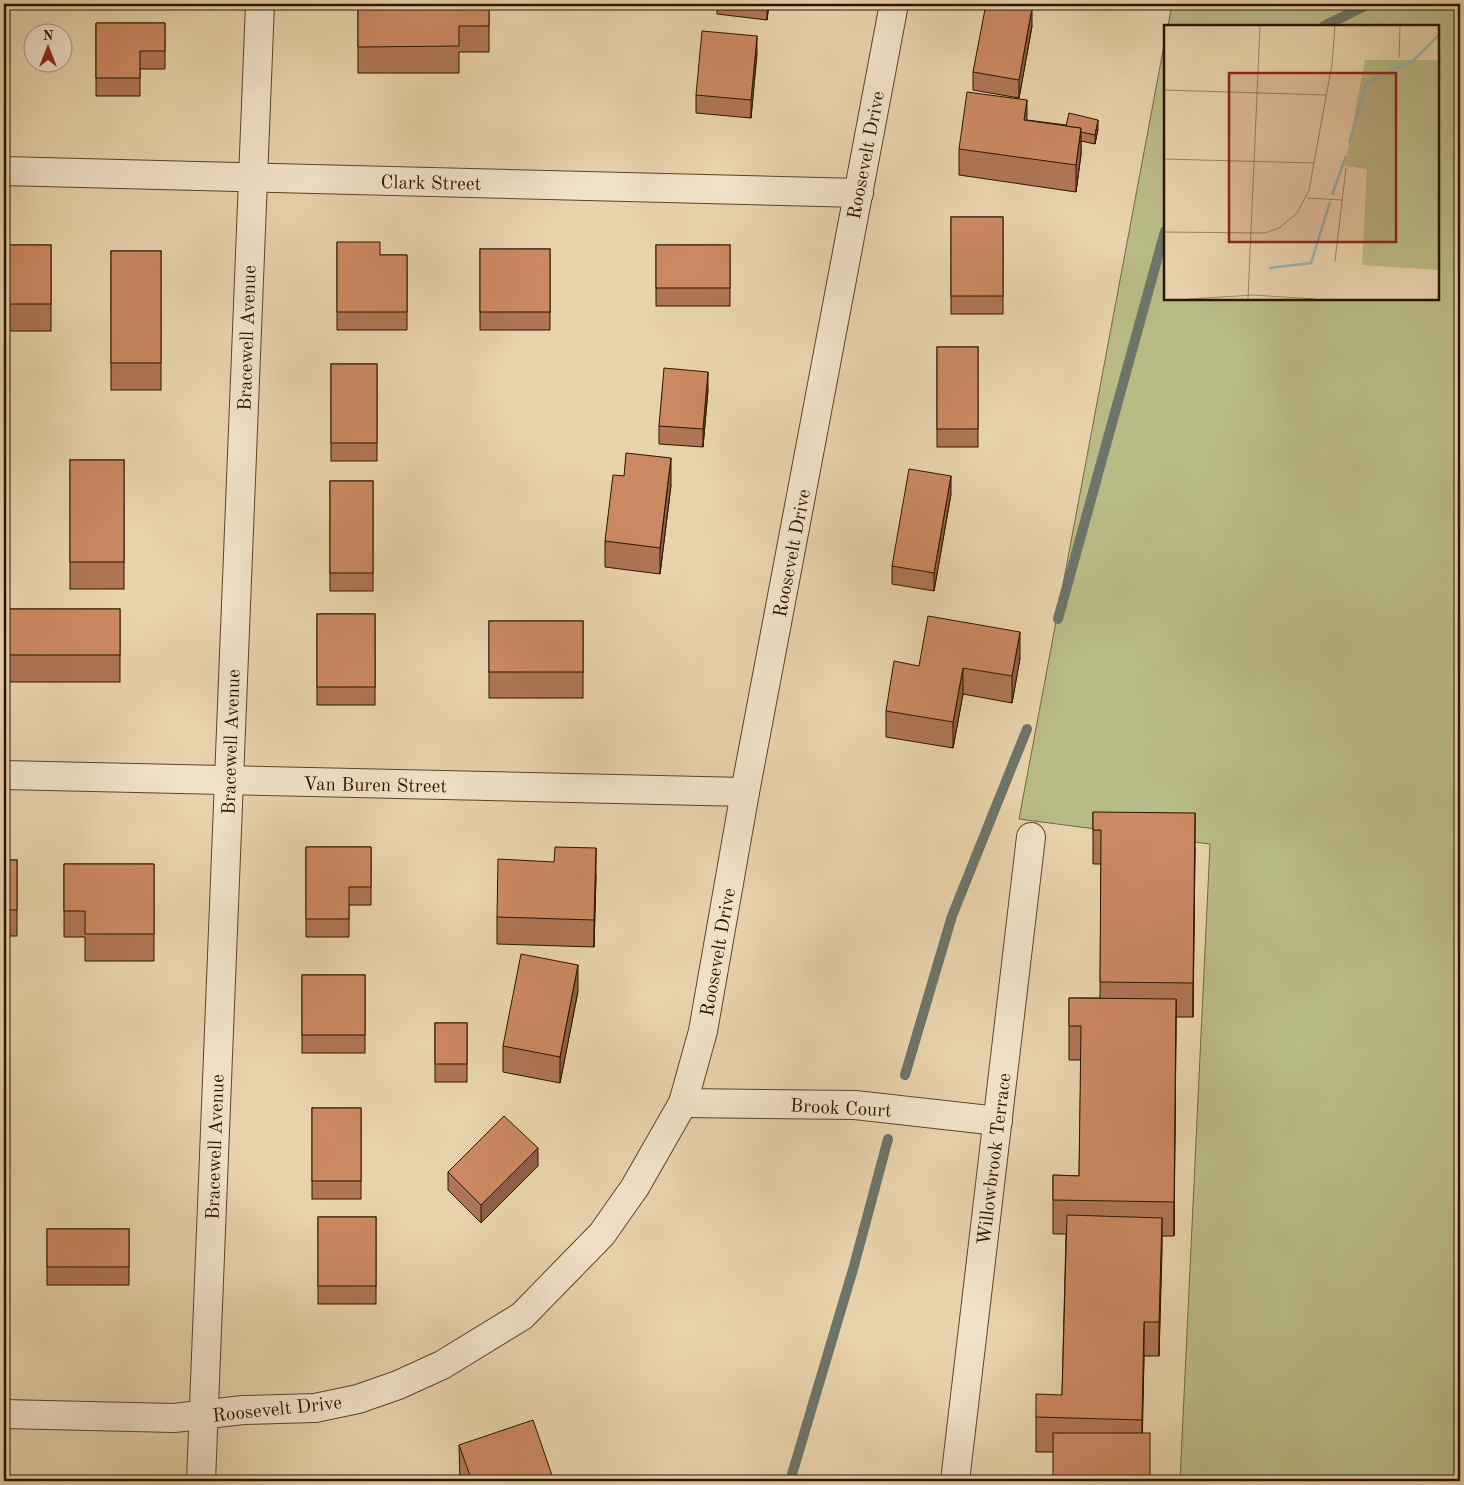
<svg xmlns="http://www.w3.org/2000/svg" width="1464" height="1485" viewBox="0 0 1464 1485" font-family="'Old Standard TT',serif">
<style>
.green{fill:#b9bb87;stroke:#726844}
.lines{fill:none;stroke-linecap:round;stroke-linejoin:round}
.stream{stroke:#6d756a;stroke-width:10}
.minor-casing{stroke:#5b442b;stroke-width:30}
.minor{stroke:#f0e2c8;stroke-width:28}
.wall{fill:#af7555;stroke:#2c1400}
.shaded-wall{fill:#8e5f45;stroke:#2c1400}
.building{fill:#cb8863;stroke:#2c1400}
.labels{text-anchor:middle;stroke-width:4;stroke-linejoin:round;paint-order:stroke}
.street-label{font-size:19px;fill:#2c1400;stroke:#f0e2c8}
.inset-river{fill:none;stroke:#98b6b0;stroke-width:2.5}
.inset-road{fill:none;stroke:#9d8667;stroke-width:1}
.view{fill:#8f2418;fill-opacity:0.15;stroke:#8f2418;stroke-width:2.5}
.inset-edge{fill:none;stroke:#2c1400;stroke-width:2.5}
</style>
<rect width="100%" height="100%" fill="#e8d2ab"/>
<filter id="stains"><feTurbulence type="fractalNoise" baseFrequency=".004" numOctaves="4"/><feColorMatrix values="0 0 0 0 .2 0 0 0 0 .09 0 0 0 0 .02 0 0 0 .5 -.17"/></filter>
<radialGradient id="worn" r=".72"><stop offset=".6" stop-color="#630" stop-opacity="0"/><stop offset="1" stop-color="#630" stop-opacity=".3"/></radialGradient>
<!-- green -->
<polygon class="green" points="1172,4 1460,4 1460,1481 1180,1481 1210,844 1019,819 1165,40 1165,299 1438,299 1438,26 1168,26"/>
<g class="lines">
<!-- stream -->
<g class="stream">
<polyline points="1324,26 1369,4"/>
<polyline points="1058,619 1165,231"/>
<polyline points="905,1075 952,916 1027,729"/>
<polyline points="790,1481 854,1266 888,1139"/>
</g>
<defs>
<g id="minor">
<polyline points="4,171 859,193"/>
<polyline points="4,775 745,792"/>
<polyline points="683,1103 855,1105 998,1121"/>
<polyline points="4,1414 174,1418 243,1410 315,1408 358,1399 398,1385 442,1365 522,1316 602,1234 635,1187 683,1103 703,1031 745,792 894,4"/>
<polyline points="201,1481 260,4"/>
<polyline points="955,1481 1031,837"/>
</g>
</defs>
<!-- minor casing -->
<use href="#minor" class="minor-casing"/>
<!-- minor -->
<use href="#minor" class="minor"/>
</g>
<!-- wall -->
<g class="wall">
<polygon points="358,4 489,4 489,52 459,52 459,73 358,73"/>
<polygon points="717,4 769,4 767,20 717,14"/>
<polygon points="96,23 165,23 165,69 140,69 140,96 96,96"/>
<polygon points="1032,26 1019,98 973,90 973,72"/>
<polygon points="757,53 751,118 696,113 696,95"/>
<polygon points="1027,120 1098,129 1095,144 1081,141 1081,154 1076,192 959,175 959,149"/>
<rect x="951" y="217" width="52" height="97"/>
<polygon points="337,242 380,255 407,255 407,330 337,330"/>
<rect x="4" y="245" width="47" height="86"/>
<rect x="656" y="245" width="74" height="61"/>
<rect x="480" y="249" width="70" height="81"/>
<rect x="111" y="251" width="50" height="139"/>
<rect x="937" y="347" width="41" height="100"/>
<rect x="331" y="364" width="46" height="97"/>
<polygon points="708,390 703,447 659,444 659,426"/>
<rect x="70" y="460" width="54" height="129"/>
<rect x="330" y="481" width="43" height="110"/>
<polygon points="671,485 660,574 605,567 605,541"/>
<polygon points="951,494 934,591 892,584 892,566"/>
<rect x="4" y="609" width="116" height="73"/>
<rect x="317" y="614" width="58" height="91"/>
<rect x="489" y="621" width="94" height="77"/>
<polygon points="1020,658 1012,703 963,694 953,748 886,737 886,711 919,666"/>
<polygon points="1093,812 1195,848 1193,1017 1176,1017 1174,1236 1162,1236 1159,1356 1144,1356 1142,1433 1053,1452 1036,1452 1036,1417 1062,1395 1066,1234 1053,1234 1053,1175 1079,1176 1081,1060 1069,1060 1069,998 1100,998 1101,864 1093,864"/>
<polygon points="306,847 371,847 371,905 349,905 349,937 306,937"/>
<rect x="4" y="860" width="13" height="76"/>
<polygon points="554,862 596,875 594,947 497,944 497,917"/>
<polygon points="64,864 154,864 154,961 85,961 85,937 64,937"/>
<rect x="302" y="975" width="63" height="78"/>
<polygon points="578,991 560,1083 503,1072 503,1046"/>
<rect x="435" y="1023" width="32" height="59"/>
<rect x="312" y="1108" width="49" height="91"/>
<polygon points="538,1166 481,1223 448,1190 448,1172"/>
<rect x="318" y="1217" width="58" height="87"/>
<rect x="47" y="1229" width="82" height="56"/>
<polygon points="459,1445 554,1481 460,1481"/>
</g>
<!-- shaded-wall -->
<g class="shaded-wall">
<polygon points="767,4 769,4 767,20"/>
<polygon points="1032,8 1032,26 1019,98 1019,80"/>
<polygon points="757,36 757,53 751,118 751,100"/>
<polygon points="1027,100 1027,127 1024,120"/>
<polygon points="1098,120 1098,129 1095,144 1095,135"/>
<polygon points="1081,128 1081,154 1076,192 1076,165"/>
<polygon points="708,372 708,390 703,447 703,429"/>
<polygon points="671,458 671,485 660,574 660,548"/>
<polygon points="951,476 951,494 934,591 934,573"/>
<polygon points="1020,632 1020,658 1012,703 1012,676"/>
<polygon points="963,668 963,694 953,748 953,722"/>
<polygon points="1195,813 1195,848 1193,1017 1193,983"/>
<polygon points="596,848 596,875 594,947 594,920"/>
<polygon points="578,965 578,991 560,1083 560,1057"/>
<polygon points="1176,999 1176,1034 1174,1236 1174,1202"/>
<polygon points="538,1148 538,1166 481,1223 481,1205"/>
<polygon points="1162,1218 1162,1252 1159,1356 1159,1322"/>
<polygon points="1144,1322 1144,1356 1142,1454 1142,1420"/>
</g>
<!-- building -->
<g class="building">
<polygon points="358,4 489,4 489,26 459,26 459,46 358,47"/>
<polygon points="986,4 1010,4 1032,8 1019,80 973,72"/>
<polygon points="96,23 165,23 165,51 140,51 140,78 96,78"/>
<polygon points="702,31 757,36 751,100 696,95"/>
<polygon points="967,92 1027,100 1024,120 1081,128 1076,165 959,149"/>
<polygon points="1069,113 1098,120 1095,135 1081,132 1081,128 1066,126"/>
<rect x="951" y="217" width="52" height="79"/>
<polygon points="337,242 380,242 380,255 407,255 407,312 337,312"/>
<rect x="4" y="245" width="47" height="59"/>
<rect x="656" y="245" width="74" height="43"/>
<rect x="480" y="249" width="70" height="63"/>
<rect x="111" y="251" width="50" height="112"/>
<rect x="937" y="347" width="41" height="82"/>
<rect x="331" y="364" width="46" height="79"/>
<polygon points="664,368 708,372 703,429 659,426"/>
<polygon points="626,453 671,458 660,548 605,541 613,475 624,476"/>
<rect x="70" y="460" width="54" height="102"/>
<polygon points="909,469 951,476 934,573 892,566"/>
<rect x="330" y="481" width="43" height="92"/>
<rect x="4" y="609" width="116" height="46"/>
<rect x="317" y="614" width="58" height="73"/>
<polygon points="928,616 1020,632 1012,676 963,668 953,722 886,711 894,661 919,666"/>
<rect x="489" y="621" width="94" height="51"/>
<polygon points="1093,812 1195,813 1193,983 1100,982 1101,830 1093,830"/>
<polygon points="306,847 371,847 371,887 349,887 349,919 306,919"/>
<polygon points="555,847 596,848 594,920 497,917 498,859 554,862"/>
<rect x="4" y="860" width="13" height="50"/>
<polygon points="64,864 154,864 154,934 85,934 85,911 64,911"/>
<polygon points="521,954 578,965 560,1057 503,1046"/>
<rect x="302" y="975" width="63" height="60"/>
<polygon points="1069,998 1176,999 1174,1202 1053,1200 1053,1175 1079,1176 1081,1026 1069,1026"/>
<rect x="435" y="1023" width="32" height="41"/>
<rect x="312" y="1108" width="49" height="73"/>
<polygon points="504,1116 538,1148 481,1205 448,1172"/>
<polygon points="1067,1215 1162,1218 1159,1322 1144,1322 1142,1420 1036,1417 1036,1394 1062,1395"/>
<rect x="318" y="1217" width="58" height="69"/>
<rect x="47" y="1229" width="82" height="38"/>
<polygon points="533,1420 554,1481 472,1481 459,1445"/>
<rect x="1053" y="1433" width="97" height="48"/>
<polygon points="326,1479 394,1481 326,1481"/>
</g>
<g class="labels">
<!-- street labels -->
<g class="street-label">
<text transform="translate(865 155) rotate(-79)" y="7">Roosevelt Drive</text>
<text transform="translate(431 182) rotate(1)" y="7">Clark Street</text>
<text transform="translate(246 338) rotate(-88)" y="7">Bracewell Avenue</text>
<text transform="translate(791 553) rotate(-79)" y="7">Roosevelt Drive</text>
<text transform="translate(230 742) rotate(-88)" y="7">Bracewell Avenue</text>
<text transform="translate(375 784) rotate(1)" y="7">Van Buren Street</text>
<text transform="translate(717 952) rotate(-80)" y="7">Roosevelt Drive</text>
<text transform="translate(841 1107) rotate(3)" y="7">Brook Court</text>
<text transform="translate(214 1147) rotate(-88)" y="7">Bracewell Avenue</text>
<text transform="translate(993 1159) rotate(-83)" y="7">Willowbrook Terrace</text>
<text transform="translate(277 1408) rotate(-6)" y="7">Roosevelt Drive</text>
</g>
</g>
<!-- overview -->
<g transform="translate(1164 25)">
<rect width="275" height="275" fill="#e8d2ab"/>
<path d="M201,35H275V245L198,240L203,144L181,141Z" fill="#b9bb87"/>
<path class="inset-river" d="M185,118L203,58L251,34L275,10M168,170L182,131M105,243L147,238L166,177"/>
<path class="inset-road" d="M235,33L236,1M0,65L163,70M0,134L150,138M143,173L178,175M0,207L101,208L115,203L133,188L145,165L168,39L171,1M171,236L182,143M25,274L89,270L151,274M84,274L96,1"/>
<path class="view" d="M65,48H232V217H65Z"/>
<rect width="275" height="275" class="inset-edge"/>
</g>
<!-- margin -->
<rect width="1464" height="1485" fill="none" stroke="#e8d2ab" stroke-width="20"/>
<rect x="5" y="5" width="1454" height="1475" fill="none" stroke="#2c1400" stroke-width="2.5"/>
<rect x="10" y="10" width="1444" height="1465" fill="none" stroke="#2c1400"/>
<!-- north arrow -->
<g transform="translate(48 48)"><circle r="24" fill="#f0e2c8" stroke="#a29078"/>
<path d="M0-4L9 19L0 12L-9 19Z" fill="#8f2418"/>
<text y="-8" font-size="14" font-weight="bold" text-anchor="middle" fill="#2c1400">N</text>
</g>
<rect width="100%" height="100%" filter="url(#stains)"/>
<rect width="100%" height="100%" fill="url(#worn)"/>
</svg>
